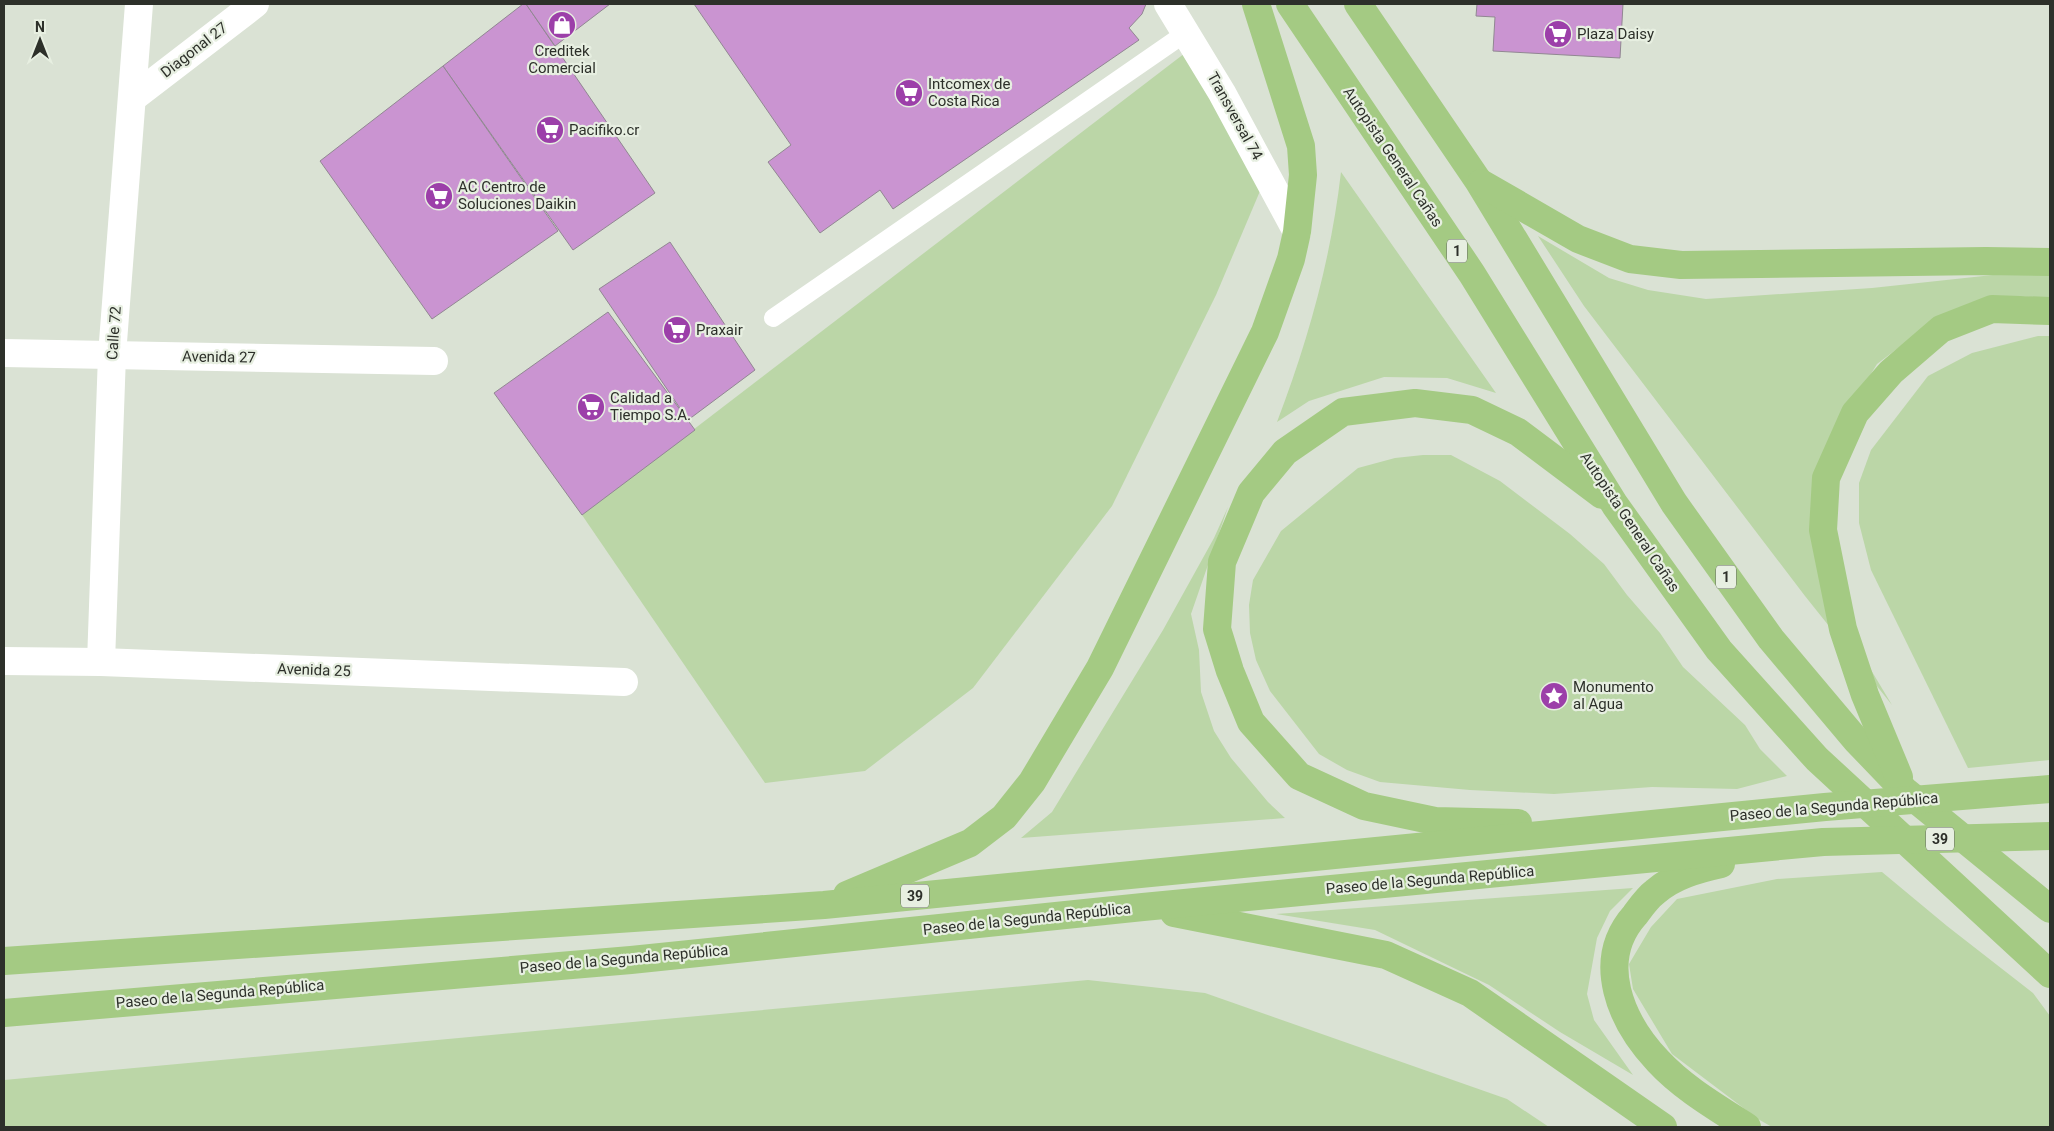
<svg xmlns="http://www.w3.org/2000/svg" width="2054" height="1131" viewBox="0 0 2054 1131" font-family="Roboto,sans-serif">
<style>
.green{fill:#bbd6a7}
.building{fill:#ca94d1;stroke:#918792}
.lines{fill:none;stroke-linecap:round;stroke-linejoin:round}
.service{stroke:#fff;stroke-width:18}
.minor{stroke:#fff;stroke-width:28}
.trunk{stroke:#a4ca83;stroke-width:28}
.labels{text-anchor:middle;stroke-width:4.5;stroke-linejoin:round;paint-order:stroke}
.shield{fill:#e7efe1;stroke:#656961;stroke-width:1}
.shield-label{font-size:14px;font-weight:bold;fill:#2d302a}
.poi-label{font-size:15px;fill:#2d302a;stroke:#e7efe1;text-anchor:start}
.street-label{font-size:15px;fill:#2d302a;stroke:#e7efe1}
</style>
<rect width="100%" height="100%" fill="#dae2d4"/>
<!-- green -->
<g class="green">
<polygon points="1189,50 1263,184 1216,295 1112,506 973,688 865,771 765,783 582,515"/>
<path d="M1341,172L1496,393L1447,378L1384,377L1309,401L1277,422C1308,341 1331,259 1341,172Z"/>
<polygon points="1538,236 1609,278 1648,290 1706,299 1872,288 2002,274 2050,274 2050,300 2025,296 1970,303 1927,326 1877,364 1850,408 1826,487 1853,640 1892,705 1805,596 1584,306"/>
<polygon points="2038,336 2050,336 2050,760 1968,768 1871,570 1859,523 1859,483 1871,450 1928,376 1972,353"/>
<polygon points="1423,455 1451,455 1500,481 1570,534 1604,564 1627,595 1660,633 1683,667 1745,725 1760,749 1787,776 1737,789 1652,787 1554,794 1470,790 1380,782 1347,770 1319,754 1270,691 1256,660 1250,633 1249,605 1253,580 1281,531 1358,468 1395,458"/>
<polygon points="1228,507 1191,614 1199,650 1201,692 1214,731 1231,758 1268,802 1285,818 1021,838 1052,812 1163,630 1214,538"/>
<polygon points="1882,872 1947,926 2033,993 2050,1016 2050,1127 1772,1127 1758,1119 1672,1054 1633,989 1629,964 1651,927 1677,899 1777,879"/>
<polygon points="1633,888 1610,911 1597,938 1587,994 1594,1020 1633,1075 1560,1032 1489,985 1375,930 1276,914"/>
<polygon points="1088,980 1205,993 1507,1099 1549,1127 4,1127 4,1080"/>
</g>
<!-- building -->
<g class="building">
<polygon points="523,4 526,4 655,193 573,250 443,66"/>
<polygon points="526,4 610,4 555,46"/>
<polygon points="694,4 1146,4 1142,14 1129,28 1139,40 893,209 880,190 820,233 768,162 791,145"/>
<polygon points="1477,4 1623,4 1620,58 1493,51 1495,17 1476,16"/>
<polygon points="443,66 558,231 432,319 320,161"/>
<polygon points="670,242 755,370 688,420 599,289"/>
<polygon points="608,312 695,430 582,515 494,393"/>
</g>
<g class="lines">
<!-- service -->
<polyline class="service" points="773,318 1187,32"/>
<!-- minor -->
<g class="minor">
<polyline points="1168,4 1222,93 1297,232"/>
<polyline points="134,97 255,4"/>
<polyline points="4,353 434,361"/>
<polyline points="4,661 101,662 624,682"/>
<polyline points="101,662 112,355 139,4"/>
</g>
<!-- trunk -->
<g class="trunk">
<polyline points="1290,4 1472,274 1615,505 1719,650 1817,759 2050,974"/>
<polyline points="1358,4 1479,182 1674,503 1771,639 1856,740 1904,790 2050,909"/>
<polyline points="1481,183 1578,239 1630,259 1681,265 1986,261 2050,262"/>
<polyline points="1899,777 1865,695 1843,629 1823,530 1826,478 1855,413 1891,372 1941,329 1992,309 2050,311"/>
<polyline points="1518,823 1435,821 1364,806 1299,776 1251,722 1230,671 1217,629 1222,562 1251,493 1285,452 1343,412 1415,403 1472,410 1518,432 1602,495"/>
<path d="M1721,864C1698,869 1673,876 1655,892C1647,898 1641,907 1635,915C1594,961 1621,1022 1658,1061C1683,1088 1716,1107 1747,1127"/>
<polyline points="847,895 970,843 1004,817 1032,782 1100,668 1265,332 1291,259 1297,232 1303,175 1301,146 1256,4"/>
<polyline points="1174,913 1386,955 1470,993 1663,1127"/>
<polyline points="4,961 824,905 1825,807 2050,789"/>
<polyline points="4,1013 631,960 1143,907 1823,842 2050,836"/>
</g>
</g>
<!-- icons -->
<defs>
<symbol id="shop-disc" viewBox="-11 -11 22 22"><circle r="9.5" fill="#9c3fa9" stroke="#e7efe1"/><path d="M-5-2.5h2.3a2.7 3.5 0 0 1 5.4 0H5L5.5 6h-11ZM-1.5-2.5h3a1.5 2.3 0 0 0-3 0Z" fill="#fff"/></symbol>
<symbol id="supermarket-disc" viewBox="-11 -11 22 22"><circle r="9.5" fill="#9c3fa9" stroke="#e7efe1"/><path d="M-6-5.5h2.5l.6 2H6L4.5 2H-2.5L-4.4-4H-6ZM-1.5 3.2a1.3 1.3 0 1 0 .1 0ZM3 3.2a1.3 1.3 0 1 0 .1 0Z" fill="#fff"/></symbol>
<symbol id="sight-disc" viewBox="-11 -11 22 22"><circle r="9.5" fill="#9c3fa9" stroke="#e7efe1"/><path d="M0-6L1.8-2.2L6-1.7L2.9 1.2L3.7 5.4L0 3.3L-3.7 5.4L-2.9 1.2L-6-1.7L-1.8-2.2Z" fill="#fff"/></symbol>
</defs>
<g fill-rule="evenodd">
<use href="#shop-disc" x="546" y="9" width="32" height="32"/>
<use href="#supermarket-disc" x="1542" y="18" width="32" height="32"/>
<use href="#supermarket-disc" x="893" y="77" width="32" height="32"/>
<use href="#supermarket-disc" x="534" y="114" width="32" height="32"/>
<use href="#supermarket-disc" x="423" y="180" width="32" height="32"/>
<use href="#supermarket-disc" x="661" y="314" width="32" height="32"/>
<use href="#supermarket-disc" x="575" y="391" width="32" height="32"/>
<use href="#sight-disc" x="1538" y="680" width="32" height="32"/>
</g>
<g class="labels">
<!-- shield labels -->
<g class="shield">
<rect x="1447" y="239.5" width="20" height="23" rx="4"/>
<rect x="1716" y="565.5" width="20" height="23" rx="4"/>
<rect x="1926" y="827.5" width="28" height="23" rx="4"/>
<rect x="901" y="884.5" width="28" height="23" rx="4"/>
</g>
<g class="shield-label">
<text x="1457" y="256">1</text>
<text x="1726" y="582">1</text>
<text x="1940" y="844">39</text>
<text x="915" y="901">39</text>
</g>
<!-- poi labels -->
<g class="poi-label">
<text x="1577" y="39">Plaza Daisy</text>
<text x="562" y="56" text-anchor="middle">Creditek<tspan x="562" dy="17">Comercial</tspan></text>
<text x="928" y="89">Intcomex de<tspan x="928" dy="17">Costa Rica</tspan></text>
<text x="569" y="135">Pacifiko.cr</text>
<text x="458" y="192">AC Centro de<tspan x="458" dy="17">Soluciones Daikin</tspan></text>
<text x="696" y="335">Praxair</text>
<text x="610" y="403">Calidad a<tspan x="610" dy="17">Tiempo S.A.</tspan></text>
<text x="1573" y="692">Monumento<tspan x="1573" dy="17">al Agua</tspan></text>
</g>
<!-- street labels -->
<g class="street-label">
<text transform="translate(194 50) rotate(-38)" y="5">Diagonal 27</text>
<text transform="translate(1235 116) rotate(61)" y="5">Transversal 74</text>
<text transform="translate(1393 157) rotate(56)" y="5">Autopista General Cañas</text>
<text transform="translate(114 333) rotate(-86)" y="5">Calle 72</text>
<text transform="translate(219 357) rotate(1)" y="5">Avenida 27</text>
<text transform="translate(1630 522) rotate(56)" y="5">Autopista General Cañas</text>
<text transform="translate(314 670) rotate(2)" y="5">Avenida 25</text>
<text transform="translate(1834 807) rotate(-5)" y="5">Paseo de la Segunda República</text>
<text transform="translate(1430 880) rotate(-5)" y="5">Paseo de la Segunda República</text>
<text transform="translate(1027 919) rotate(-6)" y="5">Paseo de la Segunda República</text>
<text transform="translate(624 959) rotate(-5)" y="5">Paseo de la Segunda República</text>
<text transform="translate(220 994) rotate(-5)" y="5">Paseo de la Segunda República</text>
</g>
</g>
<!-- border -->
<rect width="2054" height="1131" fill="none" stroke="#2d302a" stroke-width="10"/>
<!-- north arrow -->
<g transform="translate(40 40)" stroke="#e7efe1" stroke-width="4" paint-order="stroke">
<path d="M0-4L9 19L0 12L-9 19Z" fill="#2d302a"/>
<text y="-8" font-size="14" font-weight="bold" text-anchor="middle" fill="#2d302a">N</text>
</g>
</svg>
